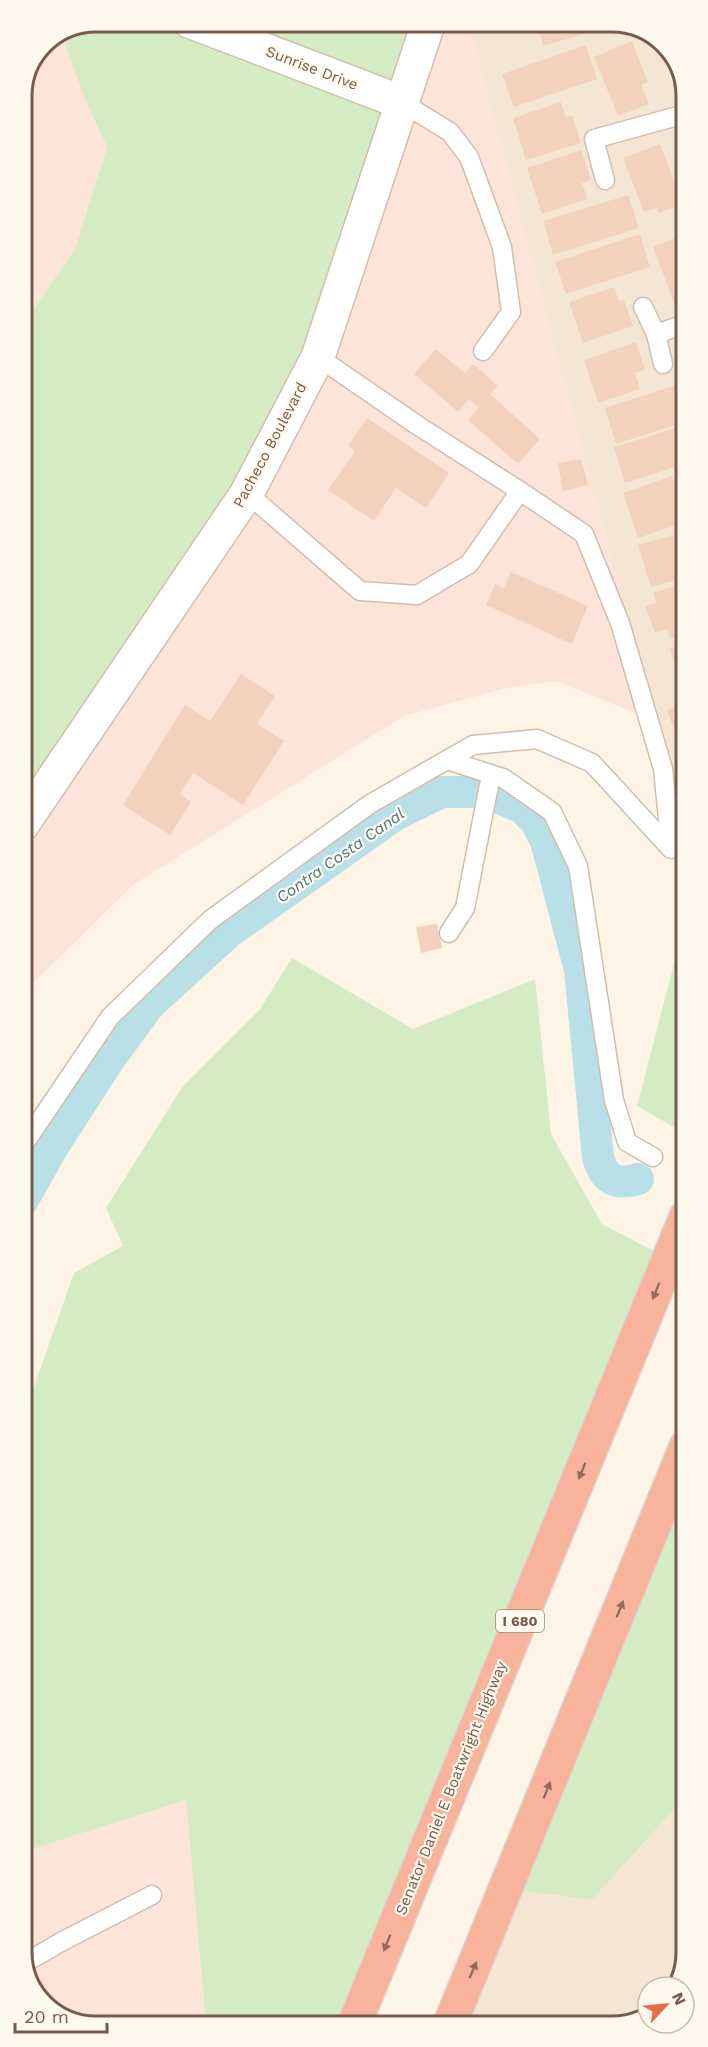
<svg xmlns="http://www.w3.org/2000/svg" width="708" height="2047" viewBox="0 0 708 2047" font-family="'Work Sans',sans-serif">
<style>
.residential{fill:#f5e6d4}
.commercial{fill:#fde4d9}
.green{fill:#d4ebc4}
.lines{fill:none;stroke-linecap:round;stroke-linejoin:round}
.canal{stroke:#b9e0e7;stroke-width:32}
.building{fill:#f3d2bd}
.service-casing{stroke:#d1beae;stroke-width:21}
.minor-casing{stroke:#d1beae;stroke-width:36}
.secondary-casing{stroke:#d4bdac;stroke-width:36}
.motorway-casing{stroke:#dcd4d0;stroke-width:36}
.service{stroke:#fff;stroke-width:18}
.minor{stroke:#fff;stroke-width:33}
.secondary{stroke:#fff;stroke-width:33}
.motorway{stroke:#f8b39c;stroke-width:33}
.oneway{fill:#916c5a}
.labels{text-anchor:middle;stroke-width:4.5;stroke-linejoin:round;paint-order:stroke}
.shield{fill:#fff8ec;stroke:#a0897b;stroke-width:1.5}
.shield-label{font-size:14px;font-weight:bold;fill:#775a4a}
.street-label{font-size:15px;fill:#775a4a;stroke:#fff8ec}
.water-label{font-size:16px;font-style:italic;fill:#407883;stroke:#fff8ec}
.rim{fill:none;stroke:#775a4a;stroke-width:3}
</style>
<rect width="100%" height="100%" fill="#fdf4e6"/>
<!-- residential -->
<g class="residential">
<polygon points="438,21 617,21 661,39 685,77 685,781 675,778 655,721"/>
<polygon points="687,1795 687,1951 675,1987 648,1987 648,2012 631,2024 450,2024 506,1889 592,1900"/>
</g>
<!-- commercial -->
<g class="commercial">
<polygon points="438,21 470,28 655,721 556,681 506,688 404,716 133,885 22,994 22,825"/>
<polygon points="62,35 84,97 107,147 75,249 21,327 21,91 43,43"/>
<polygon points="186,1800 206,2025 91,2026 47,2008 23,1970 23,1852"/>
</g>
<!-- green -->
<g class="green">
<polygon points="96,21 429,21 318,357 22,825 21,327 75,249 107,147 84,97 62,35"/>
<polygon points="686,918 686,1134 637,1106"/>
<polygon points="292,958 413,1029 535,979 551,1134 602,1224 669,1259 354,2025 206,2025 186,1800 23,1852 23,1418 74,1273 123,1246 106,1208 183,1086 260,1009"/>
<polygon points="686,1447 687,1795 592,1900 506,1889"/>
</g>
<g class="lines">
<!-- canal -->
<path class="canal" d="M23,1200L52,1148L108,1061L149,1005L229,932L395,815L442,792H485L523,808L537,823L546,841L580,970L598,1157C604,1179 615,1186 638,1179"/>
</g>
<!-- building -->
<g class="building">
<polygon points="537,21 594,21 597,30 543,46"/>
<polygon points="632,41 648,82 641,85 649,104 618,116 594,57"/>
<polygon points="586,45 597,79 514,107 502,74"/>
<polygon points="561,102 566,117 572,115 581,143 526,160 513,118"/>
<polygon points="660,144 683,204 659,213 657,208 644,212 623,158"/>
<polygon points="581,150 591,180 582,183 588,199 542,214 527,168"/>
<polygon points="628,195 639,228 553,255 543,221"/>
<polygon points="640,234 650,267 566,294 555,262"/>
<polygon points="685,234 685,301 675,305 653,247"/>
<polygon points="614,287 619,301 624,300 633,326 583,343 569,302"/>
<polygon points="685,340 685,362 677,343"/>
<polygon points="636,342 645,370 635,373 640,389 598,403 584,360"/>
<polygon points="436,349 465,373 473,364 498,386 490,394 540,439 518,464 468,420 479,408 469,399 458,412 414,374"/>
<polygon points="685,382 685,422 616,444 605,408"/>
<polygon points="367,418 449,473 426,508 396,488 374,521 328,490 355,451 348,446"/>
<polygon points="685,425 685,464 625,483 614,447"/>
<polygon points="581,459 588,485 563,491 558,463"/>
<polygon points="672,476 677,493 683,491 685,496 685,522 638,538 623,493"/>
<polygon points="685,532 685,577 651,587 638,545"/>
<polygon points="511,572 588,606 572,644 486,605 495,584 504,588"/>
<polygon points="685,583 685,633 670,639 667,629 655,633 645,606 657,603 653,593"/>
<polygon points="685,644 685,691 683,692 670,649"/>
<polygon points="241,674 275,696 257,724 284,741 243,805 193,773 180,794 191,802 170,835 123,805 185,705 210,721"/>
<polygon points="685,703 685,760 667,710"/>
<polygon points="437,924 442,948 421,953 416,927"/>
</g>
<g class="lines">
<defs>
<g id="service">
<polyline points="401,102 450,132 469,157 502,247 511,312 483,351"/>
<polyline points="605,180 594,139 685,114"/>
<polyline points="643,307 656,334 663,364"/>
<polyline points="656,334 685,324"/>
<polyline points="247,493 360,591 417,595 469,564 520,491 417,425 318,357"/>
<polyline points="447,760 503,778 552,812 578,866 614,1100 627,1142 653,1157"/>
<polyline points="449,933 465,908 491,775"/>
<polyline points="22,1147 110,1017 210,920 370,804 473,745 537,739 592,763 671,849 663,769 620,623 584,534 520,491"/>
<polyline points="23,1964 61,1942 152,1895"/>
</g>
<polyline id="minor" points="189,21 401,102"/>
<polyline id="secondary" points="22,825 247,493 318,357 429,21"/>
<g id="motorway">
<polyline points="450,2024 686,1447"/>
<polyline points="354,2025 686,1217"/>
</g>
</defs>
<!-- service casing -->
<use href="#service" class="service-casing"/>
<!-- minor casing -->
<use href="#minor" class="minor-casing"/>
<!-- secondary casing -->
<use href="#secondary" class="secondary-casing"/>
<!-- motorway casing -->
<use href="#motorway" class="motorway-casing"/>
<!-- service -->
<use href="#service" class="service"/>
<!-- minor -->
<use href="#minor" class="minor"/>
<!-- secondary -->
<use href="#secondary" class="secondary"/>
<!-- motorway -->
<use href="#motorway" class="motorway"/>
</g>
<!-- one-way arrows -->
<defs><path id="oneway-solid" d="M-6-.8H1V-3.2L6.5 0L1 3.2V.8H-6Z" transform="scale(1.5)"/></defs>
<g class="oneway">
<use href="#oneway-solid" transform="translate(656 1291) rotate(112)"/>
<use href="#oneway-solid" transform="translate(582 1471) rotate(112)"/>
<use href="#oneway-solid" transform="translate(620 1609) rotate(-68)"/>
<use href="#oneway-solid" transform="translate(547 1790) rotate(-68)"/>
<use href="#oneway-solid" transform="translate(387 1943) rotate(112)"/>
<use href="#oneway-solid" transform="translate(473 1970) rotate(-67)"/>
</g>
<g class="labels">
<!-- shield labels -->
<rect class="shield" x="496" y="1610" width="48" height="22" rx="4.5"/>
<g class="shield-label">
<text x="520" y="1626">I 680</text>
</g>
<!-- street labels -->
<g class="street-label">
<text transform="translate(312 68) rotate(21)" y="5">Sunrise Drive</text>
<text transform="translate(270 445) rotate(-62)" y="5">Pacheco Boulevard</text>
<text transform="translate(451 1788) rotate(-68)" y="5">Senator Daniel E Boatwright Highway</text>
</g>
<!-- water labels -->
<g class="water-label">
<text transform="translate(340 855) rotate(-35)" y="6">Contra Costa Canal</text>
</g>
</g>
<!-- crop -->
<path d="M0 0H708V2047H0ZM96 32H612A64 64 0 0 1 676 96V1952A64 64 0 0 1 612 2016H96A64 64 0 0 1 32 1952V96A64 64 0 0 1 96 32Z" fill="#fff8ec" fill-rule="evenodd"/>
<path class="rim" d="M96 32H612A64 64 0 0 1 676 96V1952A64 64 0 0 1 612 2016H96A64 64 0 0 1 32 1952V96A64 64 0 0 1 96 32Z"/>
<!-- north arrow -->
<g transform="translate(666 2005) rotate(64)"><circle r="28" fill="#fff8ec" stroke="#c9b9ab" stroke-width="1.5"/>
<path d="M0-4.5L10 22L0 15L-10 22Z" fill="#e86c49"/>
<text y="-9" font-size="16" font-weight="bold" text-anchor="middle" fill="#775a4a">N</text>
</g>
<!-- scale -->
<path d="M15 2023v9h92v-9" fill="none" stroke="#775a4a" stroke-width="3"/>
<text x="24" y="2023" font-size="18" fill="#775a4a" stroke="#fff8ec" stroke-width="4.5" paint-order="stroke">20 m</text>
</svg>
